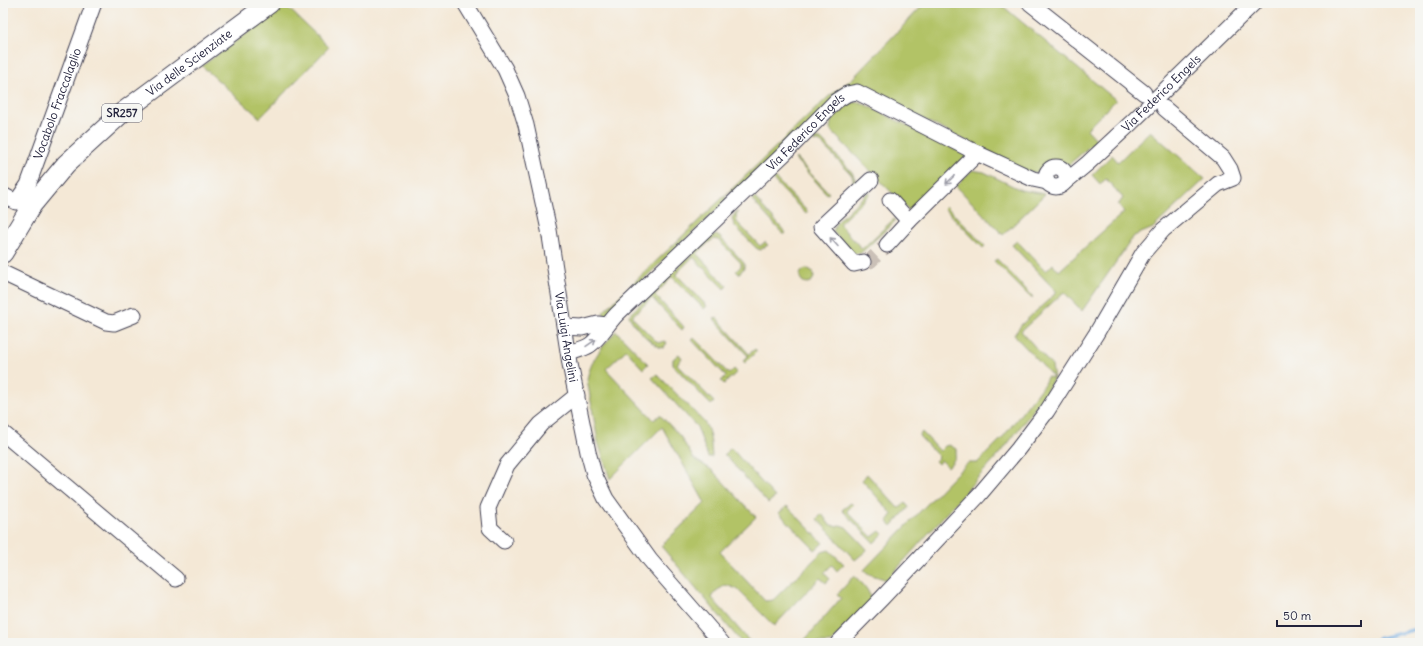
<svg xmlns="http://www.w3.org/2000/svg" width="1423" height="646" viewBox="0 0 1423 646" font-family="Delius,sans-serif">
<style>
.green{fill:#b2c366;stroke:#6a7250}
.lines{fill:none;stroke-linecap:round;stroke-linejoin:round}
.stream{stroke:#6faae0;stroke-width:3.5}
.minor-tunnel{stroke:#cac0b7;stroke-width:15;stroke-dasharray:15 8;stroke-linecap:butt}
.minor-casing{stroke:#424052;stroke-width:17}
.major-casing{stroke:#424052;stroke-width:21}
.minor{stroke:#fff;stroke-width:15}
.major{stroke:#fff;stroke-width:19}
.oneway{stroke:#9c9ca7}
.labels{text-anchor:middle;stroke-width:3;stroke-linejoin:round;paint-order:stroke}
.shield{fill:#f6f6f2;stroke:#626272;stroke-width:1}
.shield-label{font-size:11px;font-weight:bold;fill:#22223b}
.street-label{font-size:12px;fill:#22223b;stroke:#f6f6f2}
</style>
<rect width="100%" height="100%" fill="#f6f6f2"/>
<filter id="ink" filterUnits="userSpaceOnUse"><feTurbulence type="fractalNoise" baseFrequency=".025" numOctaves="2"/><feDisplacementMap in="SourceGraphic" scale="8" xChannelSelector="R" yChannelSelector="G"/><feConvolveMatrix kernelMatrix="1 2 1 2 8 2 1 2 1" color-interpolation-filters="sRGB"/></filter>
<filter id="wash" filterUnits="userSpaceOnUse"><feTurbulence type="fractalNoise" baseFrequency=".012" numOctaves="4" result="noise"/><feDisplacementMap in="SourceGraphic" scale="16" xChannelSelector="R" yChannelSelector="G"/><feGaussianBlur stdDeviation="0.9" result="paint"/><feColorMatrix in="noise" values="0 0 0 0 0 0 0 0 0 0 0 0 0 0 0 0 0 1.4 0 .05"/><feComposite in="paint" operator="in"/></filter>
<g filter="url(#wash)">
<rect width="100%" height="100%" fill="#f4e8d6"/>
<!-- green -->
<g class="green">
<polygon points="925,3 999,3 1116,100 1087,129 1097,140 1066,167 1049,173 1028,172 859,87 733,193 730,192 725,197 727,200 605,316 603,312 827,98 852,79"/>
<polygon points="285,5 329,47 260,118 202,66"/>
<polygon points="860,102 968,156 910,211 830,130 831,121 849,103"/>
<polygon points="1150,131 1205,179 1153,228 1134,236 1082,311 1064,292 1021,331 1052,366 1054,378 1043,397 1006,446 887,580 869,574 864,570 955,475 968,463 977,463 1003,437 1044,384 1047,377 1054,378 1014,335 1022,324 1057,292 1012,245 1017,241 1046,271 1053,264 1059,271 1124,212 1118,205 1123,198 1106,179 1100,184 1092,175 1112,155 1118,162"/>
<path d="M814,138L821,139L852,172L856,181L854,188L852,186C854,181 854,178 850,173L819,141L814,142Z"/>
<polygon points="796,158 829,193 827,194 795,159"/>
<polygon points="972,170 984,172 1021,190 1045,194 1003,235 956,186"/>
<polygon points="775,178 808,212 806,214 773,180"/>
<polygon points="868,192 870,194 839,224 862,249 894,219 895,221 861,253 854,254 833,232 836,223"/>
<polygon points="754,197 786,233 784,235 752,200"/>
<polygon points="946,206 985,246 983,248 944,208"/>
<polygon points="736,212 738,212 736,216 737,222 760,246 765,242 768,245 760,250 756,248 734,225 732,218"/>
<path d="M716,235L720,237L744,263V268L739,274L736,271L741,266V263L718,240L714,239L709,242L697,254L727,286L724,289L693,257L676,274L707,306L704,309L672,277L655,295L684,327L682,330L652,298L633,315V318L658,343L664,341L667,343L663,348C653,347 631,324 629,315L707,239L712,236Z"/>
<polygon points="997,259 1033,297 1031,298 994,261"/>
<circle cx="807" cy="276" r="7"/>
<polygon points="716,317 749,354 755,349 757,351 745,363 743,361 748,356 714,319"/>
<path d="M616,331L648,364L643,369L626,350L606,369L654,420L660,415L680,436L694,459L712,470L756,517L720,552L765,601L773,600L822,552L829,550L844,564L837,571L832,565L824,573L830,579L826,583L820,578L774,626L737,589L726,585L716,591L712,598L751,643H742L661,546L705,503L662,427L610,479L598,442L587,379C591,359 603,346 616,331Z"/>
<polygon points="694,338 729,374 734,369 737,372 724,384 721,381 726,376 692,340"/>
<polygon points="679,354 682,358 677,364 714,402 711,405 673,365 673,359"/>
<path d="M657,374L704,422C711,432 711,444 712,457H708L697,427L652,378Z"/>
<path d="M922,432L940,451L945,446L949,445L956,449C957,458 953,461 948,467L941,460L938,464L935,461L939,457L919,436Z"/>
<polygon points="731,448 775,497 768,503 724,454"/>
<polygon points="867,474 898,508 905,503 909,507 892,526 887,521 892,514 862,480"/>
<polygon points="851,503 853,505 847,511 872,537 880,531 883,534 874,543 842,510"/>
<polygon points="787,506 823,543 815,550 779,513"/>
<polygon points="822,514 829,524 837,527 840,525 846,527 867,549 866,551 855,560 817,519"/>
<path d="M854,576C861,582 870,590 871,600L831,643H802L841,598L837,595Z"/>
</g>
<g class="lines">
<!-- stream -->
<polyline class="stream" points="1372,643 1377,639 1420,628"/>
</g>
</g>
<g filter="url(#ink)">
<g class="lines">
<!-- minor-tunnel -->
<polyline class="minor-tunnel" points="863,262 870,261 887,245"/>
<defs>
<g id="minor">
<path id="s1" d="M465,3L505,69L517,96L526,125L549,230L570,364L588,452L594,474L606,499L650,560L722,643"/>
<polyline points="1030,3 1144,93"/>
<circle cx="1056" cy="177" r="10"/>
<path id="s2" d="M1065,182L1088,163L1131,123L1254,3"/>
<path id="s3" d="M3,195L16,202L28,185L94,3"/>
<polyline points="890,200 909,221"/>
<polyline points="887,245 909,221 978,153"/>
<polyline points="863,262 854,264 821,227 871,180"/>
<polyline points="3,273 106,322 114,323 134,315"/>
<polyline points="565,327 582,328 598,324 607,325"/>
<path id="s4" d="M569,353C575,351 584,349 590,345C599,339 608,323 617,314L785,153L836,101L847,94L857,92L981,155L1033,179L1047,182"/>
<polyline points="3,433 176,579"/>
<polyline points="504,541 490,528 488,508 507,465 541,424 577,395"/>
<polyline points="838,643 882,598 979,495 1018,449 1047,411 1096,334 1143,253 1163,230 1218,184 1233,178 1230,169 1223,158 1164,108"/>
</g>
<g id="major">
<path id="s5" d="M3,253L32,205L66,164L123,112L270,3"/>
</g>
</defs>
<!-- minor casing -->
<use href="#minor" class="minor-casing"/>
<!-- major casing -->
<use href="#major" class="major-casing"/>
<!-- minor -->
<use href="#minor" class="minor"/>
<!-- major -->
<use href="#major" class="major"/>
</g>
<!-- one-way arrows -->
<defs><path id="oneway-shaft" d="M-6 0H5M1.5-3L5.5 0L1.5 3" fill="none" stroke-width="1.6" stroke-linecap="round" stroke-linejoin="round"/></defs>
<g class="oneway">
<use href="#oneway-shaft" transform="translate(950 180) rotate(135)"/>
<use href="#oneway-shaft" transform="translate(834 242) rotate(-132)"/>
<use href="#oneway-shaft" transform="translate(591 343) rotate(-35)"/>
</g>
</g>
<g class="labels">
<!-- shield labels -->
<rect class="shield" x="102" y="104" width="40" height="18" rx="3"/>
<g class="shield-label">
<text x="122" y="117">SR257</text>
</g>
<!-- street labels -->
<g class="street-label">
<text dy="4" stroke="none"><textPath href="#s5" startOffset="269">Via delle Scienziate</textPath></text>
<text dy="4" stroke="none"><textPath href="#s2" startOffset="131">Via Federico Engels</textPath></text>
<text dy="4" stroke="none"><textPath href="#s3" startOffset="122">Vocabolo Fraccalaglio</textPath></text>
<text dy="4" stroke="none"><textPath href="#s4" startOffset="326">Via Federico Engels</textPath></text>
<text dy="4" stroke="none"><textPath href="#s1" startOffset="353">Via Luigi Angelini</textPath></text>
</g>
</g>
<!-- margin -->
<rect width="1423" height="646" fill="none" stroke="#f6f6f2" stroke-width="16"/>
<!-- scale -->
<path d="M1277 620v6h84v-6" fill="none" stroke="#22223b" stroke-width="2"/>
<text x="1283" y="620" font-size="12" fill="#22223b" stroke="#f6f6f2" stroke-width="3" paint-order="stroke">50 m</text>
</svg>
